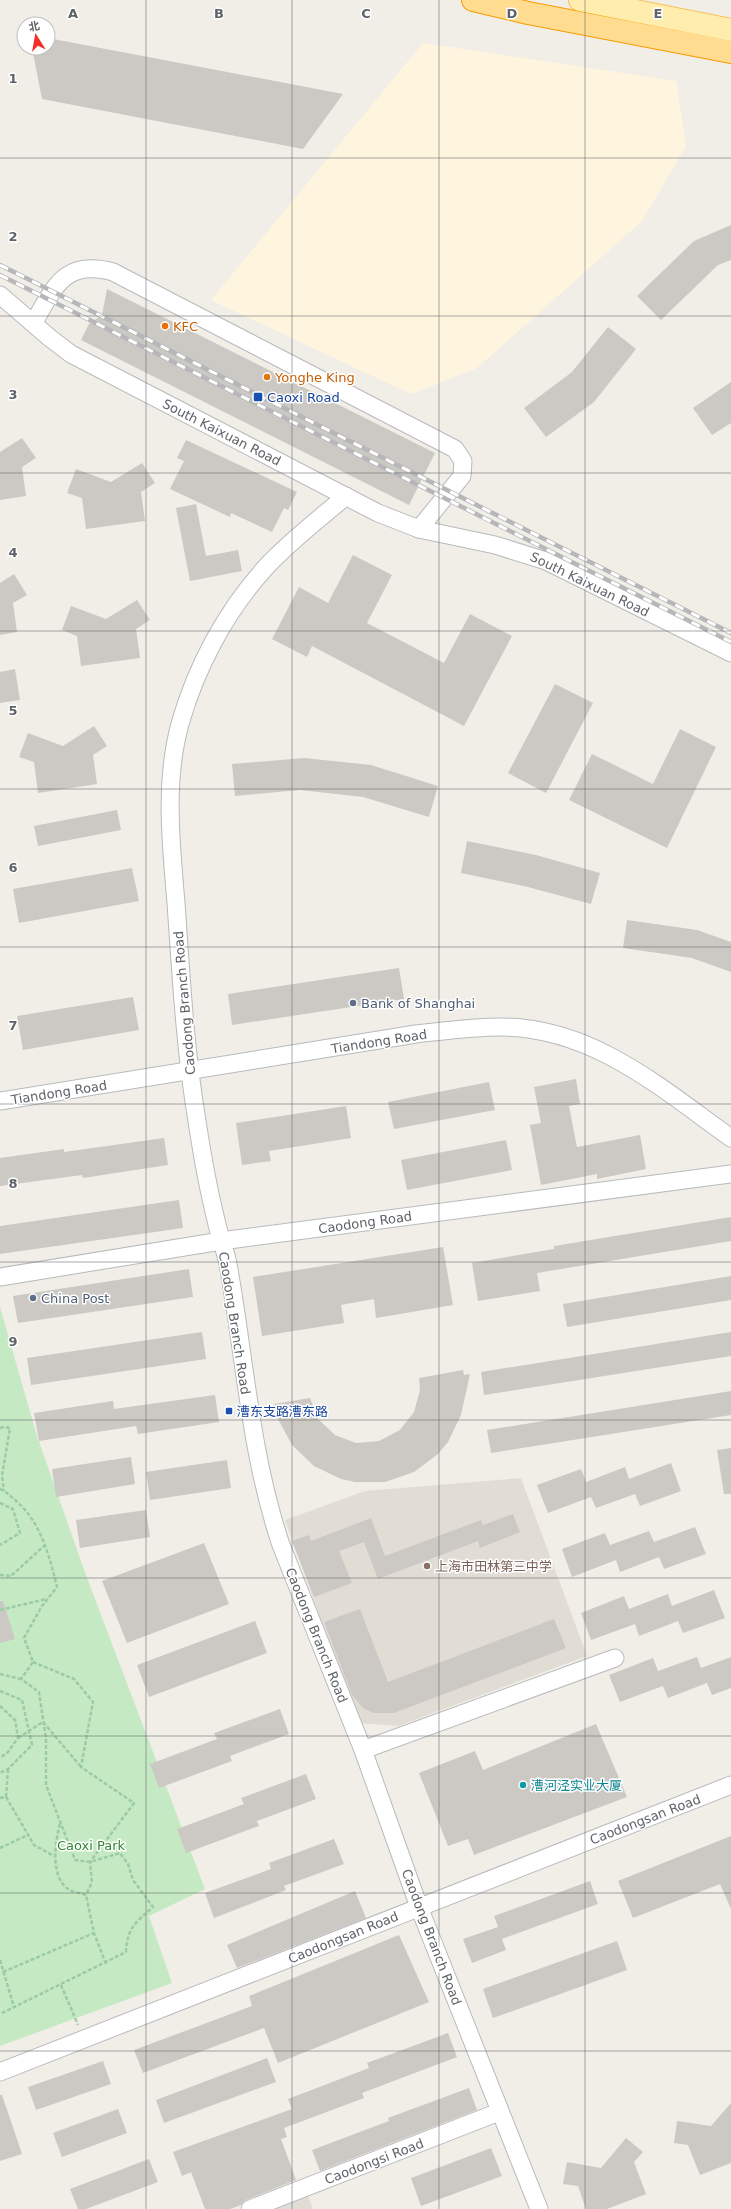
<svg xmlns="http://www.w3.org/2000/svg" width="731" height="2209" viewBox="0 0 731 2209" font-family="'DejaVu Sans','Noto Sans SC',sans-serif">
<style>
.commercial{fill:#fff5de}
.education{fill:#e1ddd5}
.green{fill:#c5eac3}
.building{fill:#ccc9c4}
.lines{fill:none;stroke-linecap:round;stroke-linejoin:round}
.minor-casing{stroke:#b7babe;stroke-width:19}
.major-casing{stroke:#f9c258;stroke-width:24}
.highway-casing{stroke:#f89b00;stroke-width:24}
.path{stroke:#9bcba6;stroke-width:2.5;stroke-dasharray:4 2;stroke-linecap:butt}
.minor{stroke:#fff;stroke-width:17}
.major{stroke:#ffedae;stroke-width:22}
.highway{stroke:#ffdc90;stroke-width:22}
.rail-casing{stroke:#b6b7b8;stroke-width:4.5}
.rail{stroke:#fff;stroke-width:3;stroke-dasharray:9;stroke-linecap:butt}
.grid{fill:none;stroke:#5e6368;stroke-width:1;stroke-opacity:0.55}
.food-dot{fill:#e8710a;stroke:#fff;stroke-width:1.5}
.transit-dot{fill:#1a4fb4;stroke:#fff;stroke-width:1.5}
.service-dot{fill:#5c6f8a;stroke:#fff;stroke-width:1.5}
.education-dot{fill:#8d6e63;stroke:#fff;stroke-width:1.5}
.culture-dot{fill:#0f9aa8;stroke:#fff;stroke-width:1.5}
.labels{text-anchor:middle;stroke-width:3;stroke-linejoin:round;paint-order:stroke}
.food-label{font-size:13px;fill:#c56008;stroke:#fff;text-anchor:start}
.transit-label{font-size:13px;fill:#164399;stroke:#fff;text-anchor:start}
.street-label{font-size:13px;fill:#5e6368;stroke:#fff}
.service-label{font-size:13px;fill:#4e5e75;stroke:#fff;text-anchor:start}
.education-label{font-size:13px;fill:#785e54;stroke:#fff;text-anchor:start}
.culture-label{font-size:13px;fill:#0d838f;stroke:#fff;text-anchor:start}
.park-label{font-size:13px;fill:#318530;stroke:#fff}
.grid-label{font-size:13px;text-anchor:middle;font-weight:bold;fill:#5e6368;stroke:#fff;stroke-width:3;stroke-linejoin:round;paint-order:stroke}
</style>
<rect width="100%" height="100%" fill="#f1eee7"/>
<!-- commercial -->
<polygon class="commercial" points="423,43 676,81 686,146 642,221 477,368 411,394 211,300"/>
<!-- education -->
<g class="education">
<polygon points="521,1478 587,1656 398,1726 358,1723 285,1520 365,1491"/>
<polygon points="308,2196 313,2209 274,2209"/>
</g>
<!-- green -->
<polygon class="green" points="0,1307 37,1436 87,1578 205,1889 149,1916 172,1983 0,2046"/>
<!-- building -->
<g class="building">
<polygon points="48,38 343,94 303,149 42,99 32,48 48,48"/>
<polygon points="731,225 731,260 718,265 661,320 637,296 694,241"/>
<polygon points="107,289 435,453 409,505 81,340 89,324 102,315"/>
<polygon points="608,327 636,349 594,402 546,437 524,408 572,372"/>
<polygon points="731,382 731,423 712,435 693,408"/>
<polygon points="22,438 36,458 22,467 26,496 0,500 0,452"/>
<polygon points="186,440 297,492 288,510 284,508 272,532 231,513 230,517 170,489 184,461 177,458"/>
<polygon points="142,463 155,483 141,492 145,521 86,529 82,498 67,493 76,469 111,482"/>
<polygon points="196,504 206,556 238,550 242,571 190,581 176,508"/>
<polygon points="353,555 392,575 367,623 444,663 470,614 512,636 464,726 312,646 307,657 272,639 299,587 328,603"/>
<polygon points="14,574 27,595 13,603 17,632 0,635 0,583"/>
<polygon points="137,600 150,620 136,629 140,658 81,666 77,636 62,630 71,606 106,619"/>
<polygon points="15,669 20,700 0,703 0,672"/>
<polygon points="555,684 593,703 546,793 508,773"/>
<polygon points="94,726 107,746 93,755 97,784 38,793 34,762 19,757 28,733 63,746"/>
<polygon points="680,729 716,747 667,848 569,800 592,754 653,784"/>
<polygon points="304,758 371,765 438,786 429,817 363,797 300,790 235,796 232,764"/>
<polygon points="117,810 121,830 38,846 34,826"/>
<polygon points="467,841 536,855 600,873 591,904 528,887 461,873"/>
<polygon points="132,868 139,901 19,923 13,889"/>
<polygon points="627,920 697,930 731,942 731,972 692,958 623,948"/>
<polygon points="399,968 404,999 232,1025 228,994"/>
<polygon points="133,997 139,1030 23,1050 17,1016"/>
<polygon points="576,1079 580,1104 569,1106 577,1147 640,1135 646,1169 597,1179 597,1174 541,1185 530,1125 541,1123 534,1087"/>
<polygon points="489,1082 495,1110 394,1129 388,1102"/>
<polygon points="346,1106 351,1138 269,1151 271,1161 242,1165 236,1123"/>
<polygon points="164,1138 168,1165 83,1178 82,1175 0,1186 0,1158 64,1149 64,1152"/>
<polygon points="506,1140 512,1170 407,1190 401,1160"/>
<polygon points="179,1200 183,1228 0,1254 0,1226"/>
<polygon points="731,1217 731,1241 537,1273 540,1291 478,1301 472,1263 554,1249 554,1246"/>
<polygon points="443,1247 453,1305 376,1318 374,1299 341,1305 344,1323 262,1336 253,1277"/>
<polygon points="189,1269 193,1297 18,1323 13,1296"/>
<polygon points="731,1276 731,1300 567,1327 563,1304"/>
<polygon points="202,1332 206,1359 31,1385 27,1358"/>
<polygon points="731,1332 731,1356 484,1395 481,1372"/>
<polygon points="463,1370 464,1375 470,1374 461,1415 448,1442 438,1454 414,1472 385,1482 355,1482 341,1479 314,1466 292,1445 278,1419 274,1404 310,1398 318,1419 335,1435 356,1443 379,1441 400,1430 414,1412 420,1390 419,1378"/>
<polygon points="731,1391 731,1415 491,1453 487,1430"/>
<polygon points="215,1395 219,1422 138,1434 136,1426 39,1441 34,1413 113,1401 114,1409"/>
<polygon points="731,1448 731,1494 724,1494 717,1450"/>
<polygon points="131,1457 135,1484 56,1497 52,1469"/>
<polygon points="227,1460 231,1488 150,1500 146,1472"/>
<polygon points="671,1463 681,1491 640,1506 635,1494 596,1508 591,1497 548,1513 537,1485 581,1469 586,1482 625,1467 629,1479"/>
<polygon points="146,1510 150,1537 80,1548 76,1520"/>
<polygon points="513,1514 520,1532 480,1548 478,1541 378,1579 364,1542 339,1551 352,1583 314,1597 292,1541 309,1535 311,1541 371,1518 385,1556 481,1520 483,1525"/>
<polygon points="695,1527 706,1554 664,1569 659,1557 620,1572 616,1560 572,1577 562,1549 605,1533 610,1545 649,1531 654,1542"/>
<polygon points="204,1543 229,1604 127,1643 102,1581"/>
<polygon points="714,1590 725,1618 683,1633 678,1621 639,1636 635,1624 591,1640 581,1613 624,1596 629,1609 668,1594 672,1606"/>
<polygon points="0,1601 3,1601 15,1639 0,1643"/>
<polygon points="360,1609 388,1682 554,1619 566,1648 394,1713 374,1713 364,1709 352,1695 324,1622"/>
<polygon points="255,1621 267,1653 149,1697 137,1665"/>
<polygon points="697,1657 701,1668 731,1657 731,1688 712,1695 707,1683 668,1698 663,1686 620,1702 609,1675 653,1658 658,1671"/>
<polygon points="280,1709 289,1734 230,1756 232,1761 159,1788 150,1764 217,1739 214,1733"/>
<polygon points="596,1724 627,1797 474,1855 468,1839 448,1846 419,1773 475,1751 483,1770"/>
<polygon points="306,1774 316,1799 257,1821 259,1826 186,1853 177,1829 244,1804 241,1798"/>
<polygon points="731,1836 731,1909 720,1884 633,1918 618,1881"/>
<polygon points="334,1839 344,1864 284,1886 286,1890 214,1918 205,1893 271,1869 269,1863"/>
<polygon points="590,1881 598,1904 502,1939 506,1950 472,1963 463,1939 498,1927 494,1916"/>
<polygon points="355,1891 366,1918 237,1968 227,1945"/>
<polygon points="399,1935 429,2002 278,2063 264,2028 143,2073 134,2050 252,2006 249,1996"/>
<polygon points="617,1941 627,1970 493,2018 483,1989"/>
<polygon points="448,2033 457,2057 362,2093 364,2098 284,2128 287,2137 281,2139 296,2180 246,2200 241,2205 230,2209 205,2209 191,2172 182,2176 173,2152 292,2109 288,2099 369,2068 367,2063"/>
<polygon points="267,2058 276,2082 164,2123 156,2100"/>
<polygon points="103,2061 111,2084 36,2110 28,2087"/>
<polygon points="469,2088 477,2110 320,2171 312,2150 389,2121 388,2118"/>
<polygon points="0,2095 2,2095 22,2154 0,2161"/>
<polygon points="731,2103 731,2163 700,2175 688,2145 674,2143 677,2121 711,2126"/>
<polygon points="118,2109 127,2133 62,2157 53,2133"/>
<polygon points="626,2138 643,2152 634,2162 646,2194 607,2209 586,2209 578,2186 563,2184 567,2162 601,2168"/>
<polygon points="491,2148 502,2176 421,2206 411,2178"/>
<polygon points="149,2159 158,2182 86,2209 78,2209 70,2189"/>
</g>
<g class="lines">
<defs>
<g id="minor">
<polyline points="0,295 50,338 71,354 378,513 419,529 495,545 546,561 731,653"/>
<path d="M34,322C55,286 65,259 113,272L455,449L463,461L462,476L419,529"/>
<path d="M346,496C319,519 290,541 266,567C226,611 196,667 180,724C164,782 171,843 176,903C181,975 185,1049 197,1121C202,1154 208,1188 216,1220C219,1235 225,1249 228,1264C245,1358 250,1453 281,1545L363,1750L419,1907L539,2209"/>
<path d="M0,1101L416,1034C444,1031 472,1027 501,1027C592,1027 661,1088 731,1138"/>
<polyline points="0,1277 221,1241 731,1174"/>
<polyline points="363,1750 615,1658"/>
<polyline points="0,2072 731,1785"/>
<polyline points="250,2209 499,2112"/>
</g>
<polyline id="major" points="580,0 731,30"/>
<polyline id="highway" points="473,0 528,13 731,52"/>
</defs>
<!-- minor casing -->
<use href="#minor" class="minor-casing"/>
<!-- major casing -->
<use href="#major" class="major-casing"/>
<!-- highway casing -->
<use href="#highway" class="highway-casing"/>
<!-- path -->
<g class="path">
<polyline points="0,1428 4,1427 10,1428 2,1476 4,1491"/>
<path d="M0,1489C6,1491 10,1496 15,1500C41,1522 49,1555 57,1587L42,1606L24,1638L33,1662L21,1679L39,1692L46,1739V1785L75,1860L90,1862L120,1853L128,1864L133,1880L153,1907C136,1922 127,1928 126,1952L0,2014"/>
<polyline points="0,1503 13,1509 20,1533 0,1545"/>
<polyline points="0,1575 11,1576 45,1545"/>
<polyline points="0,1610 46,1599"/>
<polyline points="33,1662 74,1679 93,1702 81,1767 134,1803 90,1862 92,1882 86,1895"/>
<polyline points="0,1674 21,1679"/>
<polyline points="0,1691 22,1700 32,1745 8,1769 0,1773"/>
<polyline points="0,1706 15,1720 18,1738 8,1752 0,1758"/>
<polyline points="18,1738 43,1722 81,1767"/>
<polyline points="6,1797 8,1769"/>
<polyline points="0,1798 6,1797 34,1845 54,1856"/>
<path d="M60,1824C55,1842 50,1876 68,1889C72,1892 80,1893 86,1895L94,1933L106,1964"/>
<polyline points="0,1848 28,1835"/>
<polyline points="0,1960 14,2007"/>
<polyline points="3,1972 94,1933"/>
<polyline points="61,1985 78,2025"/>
</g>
<!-- minor -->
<use href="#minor" class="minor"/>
<!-- major -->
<use href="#major" class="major"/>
<!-- highway -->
<use href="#highway" class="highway"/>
<defs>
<g id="rail">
<polyline points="0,265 731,633"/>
<polyline points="0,275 731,642"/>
</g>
</defs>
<!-- rail casing -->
<use href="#rail" class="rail-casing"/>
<!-- rail -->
<use href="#rail" class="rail"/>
</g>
<!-- grid -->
<path class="grid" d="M146,0V2209M292,0V2209M439,0V2209M585,0V2209M0,158H731M0,316H731M0,473H731M0,631H731M0,789H731M0,947H731M0,1104H731M0,1262H731M0,1420H731M0,1578H731M0,1736H731M0,1893H731M0,2051H731"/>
<!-- markers -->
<g class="food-dot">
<circle cx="165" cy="326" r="4"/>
<circle cx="267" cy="377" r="4"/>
</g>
<g class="transit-dot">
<rect x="253" y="392" width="10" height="10" rx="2"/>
<rect x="225" y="1407" width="8" height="8" rx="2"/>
</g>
<g class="service-dot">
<circle cx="353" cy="1003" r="4"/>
<circle cx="33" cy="1298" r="4"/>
</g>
<circle class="education-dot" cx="427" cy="1566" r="4"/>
<circle class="culture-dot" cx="523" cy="1785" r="4"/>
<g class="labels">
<!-- food labels -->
<g class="food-label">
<text x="173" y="331">KFC</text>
<text x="275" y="382">Yonghe King</text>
</g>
<!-- transit labels -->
<g class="transit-label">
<text x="267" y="402">Caoxi Road</text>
<text x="237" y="1416">漕东支路漕东路</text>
</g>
<!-- street labels -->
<g class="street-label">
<text transform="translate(222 432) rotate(27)" y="5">South Kaixuan Road</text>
<text transform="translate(590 584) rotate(26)" y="5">South Kaixuan Road</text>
<text transform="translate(184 1003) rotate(-95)" y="5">Caodong Branch Road</text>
<text transform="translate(379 1041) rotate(-9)" y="5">Tiandong Road</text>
<text transform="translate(59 1092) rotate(-9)" y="5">Tiandong Road</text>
<text transform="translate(365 1222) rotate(-8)" y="5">Caodong Road</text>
<text transform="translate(235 1323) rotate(81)" y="5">Caodong Branch Road</text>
<text transform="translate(317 1635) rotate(68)" y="5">Caodong Branch Road</text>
<text transform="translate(645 1819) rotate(-21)" y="5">Caodongsan Road</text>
<text transform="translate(343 1937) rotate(-22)" y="5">Caodongsan Road</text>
<text transform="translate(432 1937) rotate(69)" y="5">Caodong Branch Road</text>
<text transform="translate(374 2161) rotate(-21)" y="5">Caodongsi Road</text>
</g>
<!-- service labels -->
<g class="service-label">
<text x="361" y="1008">Bank of Shanghai</text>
<text x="41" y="1303">China Post</text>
</g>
<!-- education labels -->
<g class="education-label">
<text x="435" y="1571">上海市田林第三中学</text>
</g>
<!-- culture labels -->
<g class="culture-label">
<text x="531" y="1790">漕河泾实业大厦</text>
</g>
<!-- park labels -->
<g class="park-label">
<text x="91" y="1850">Caoxi Park</text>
</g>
</g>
<g class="grid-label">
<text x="73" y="18">A</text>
<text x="219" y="18">B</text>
<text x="366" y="18">C</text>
<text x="512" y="18">D</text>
<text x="658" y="18">E</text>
<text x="13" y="83">1</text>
<text x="13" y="241">2</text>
<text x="13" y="399">3</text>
<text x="13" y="557">4</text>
<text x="13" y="715">5</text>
<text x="13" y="872">6</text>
<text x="13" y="1030">7</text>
<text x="13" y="1188">8</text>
<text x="13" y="1346">9</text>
</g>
<!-- north arrow -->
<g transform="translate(36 36) rotate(349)"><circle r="19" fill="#ffffff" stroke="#bfc1c3"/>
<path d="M0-3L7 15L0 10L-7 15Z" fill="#f32f2b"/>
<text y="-6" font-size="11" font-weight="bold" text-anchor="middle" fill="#5e6368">北</text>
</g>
</svg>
